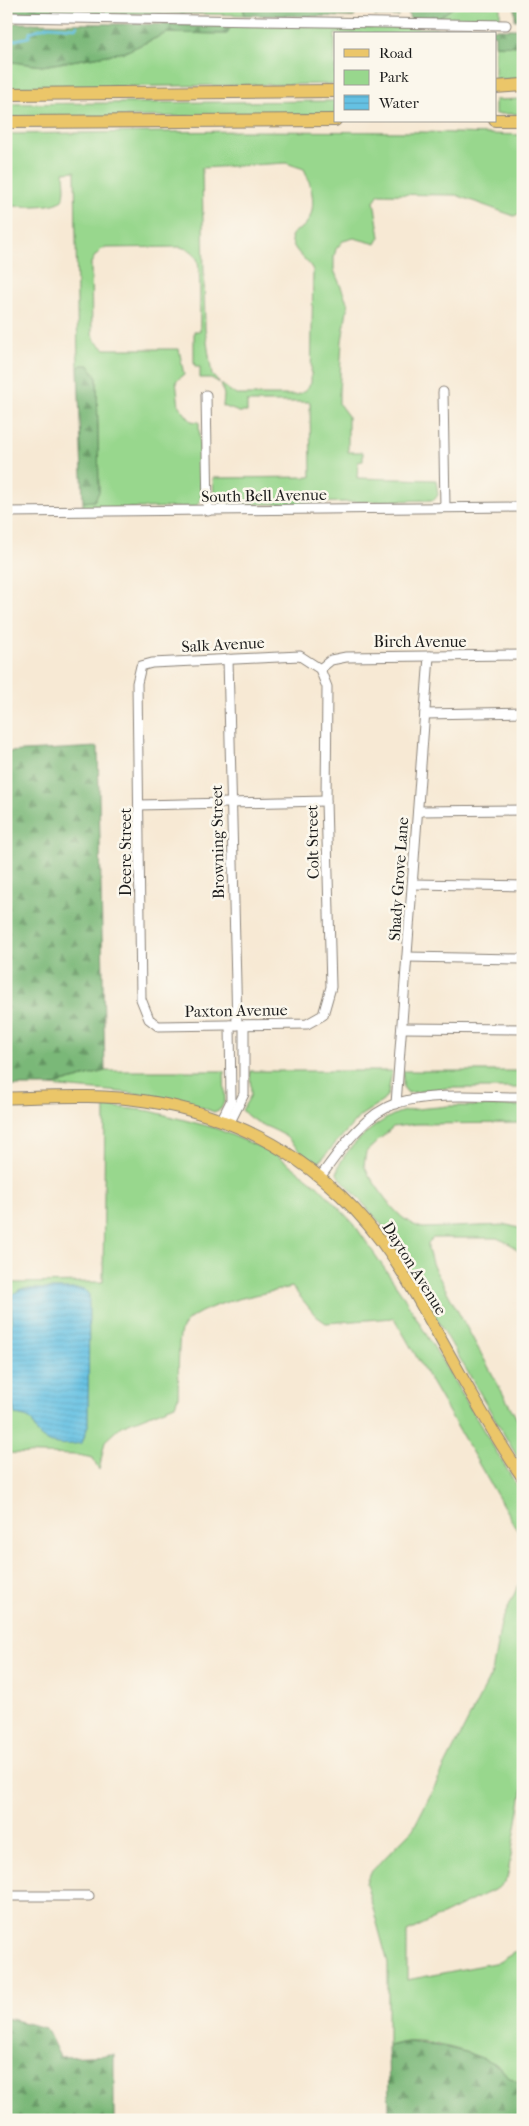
<svg xmlns="http://www.w3.org/2000/svg" width="529" height="2126" viewBox="0 0 529 2126" font-family="'IM FELL French Canon',serif">
<style>
.green{fill:#98d78d;stroke:#5a7a54}
.forest{fill:url(#forest-firs);stroke:#4b6a4a}
.water{fill:url(#water-rules);stroke:#406e80}
.lines{fill:none;stroke-linecap:round;stroke-linejoin:round}
.stream{stroke:#65c1e3;stroke-width:2.5}
.minor-casing{stroke:#8a8278;stroke-width:11}
.major-casing{stroke:#8a8278;stroke-width:13}
.highway-casing{stroke:#8a8278;stroke-width:14}
.minor{stroke:#fff;stroke-width:9}
.major{stroke:#ebc669;stroke-width:11}
.highway{stroke:#ebc669;stroke-width:12}
.labels{text-anchor:middle;stroke-width:5;stroke-linejoin:round;paint-order:stroke}
.street-label{font-size:16px;fill:#1c1c1c;stroke:#fbf7ec}
</style>
<defs>
<pattern id="forest-firs" width="22" height="20" patternUnits="userSpaceOnUse" patternTransform="scale(1.25)"><rect width="22" height="20" fill="#7ab878"/><path d="M5 1l3.5 6h-7zM16 11l3.5 6h-7z" fill="#639562"/></pattern>
<pattern id="water-rules" width="6" height="5" patternUnits="userSpaceOnUse" patternTransform="scale(1.25)"><rect width="6" height="5" fill="#65c1e3"/><path d="M0 2.5h6" fill="none" stroke="#57a5c2"/></pattern>
</defs>
<rect width="100%" height="100%" fill="#fbf7ec"/>
<filter id="ink" filterUnits="userSpaceOnUse"><feTurbulence type="fractalNoise" baseFrequency=".02" numOctaves="2"/><feDisplacementMap in="SourceGraphic" scale="10" xChannelSelector="R" yChannelSelector="G"/><feConvolveMatrix kernelMatrix="1 2 1 2 8 2 1 2 1" color-interpolation-filters="sRGB"/></filter>
<filter id="wash" filterUnits="userSpaceOnUse"><feTurbulence type="fractalNoise" baseFrequency=".0096" numOctaves="4" result="noise"/><feDisplacementMap in="SourceGraphic" scale="20" xChannelSelector="R" yChannelSelector="G"/><feGaussianBlur stdDeviation="1.12" result="paint"/><feColorMatrix in="noise" values="0 0 0 0 0 0 0 0 0 0 0 0 0 0 0 0 0 1.4 0 .05"/><feComposite in="paint" operator="in"/></filter>
<g filter="url(#wash)">
<rect width="100%" height="100%" fill="#f7e9d4"/>
<!-- green -->
<g class="green">
<polygon points="201,6 244,6 244,15 201,14"/>
<polygon points="455,6 500,6 500,20 436,20"/>
<polygon points="231,25 481,29 485,34 335,34 335,84 6,88 6,61 42,66 125,52 167,33 227,34"/>
<polygon points="495,45 523,46 523,79 495,80"/>
<polygon points="523,99 523,114 495,114 495,100"/>
<polygon points="335,101 335,115 6,118 6,104"/>
<path d="M244,131L423,132L523,135V212L514,216L456,195L379,194L374,201L380,237L376,244L354,238L343,241L336,249L334,257V270L348,304L342,341L339,393V404L348,416V452H363V461L358,462L357,478L436,480L438,495L434,500L220,505L214,499L213,478L311,477L310,402H247V412H239L223,406L224,395L221,384L236,395H297L305,391L311,383L313,270C306,257 293,253 291,237C293,231 298,231 303,227C319,213 312,185 304,169L286,163L202,168L205,329L212,375L220,383L211,378H200V367H196L194,363V331H200C199,316 202,267 196,256C192,250 187,249 180,247L103,248L95,256L91,263L92,334L96,342L105,349H179L184,375L176,381L179,406L191,421L199,422L201,498L199,504L194,507L83,509V502L94,501L99,492L97,378L81,365L78,368L75,171L64,172C64,180 67,194 62,200C55,208 17,206 6,206V134Z"/>
<path d="M105,1071H224L225,1100L221,1109L214,1112C163,1091 105,1092 51,1086Z"/>
<path d="M250,1071H392L388,1094L383,1101L360,1116L319,1162C303,1158 295,1143 282,1134C268,1126 252,1123 242,1110L251,1095Z"/>
<polygon points="403,1071 523,1071 523,1088 447,1088 408,1093 403,1087"/>
<path d="M105,1106L150,1111L215,1128L274,1153L317,1185L354,1224L402,1294L523,1496V1540L394,1318L326,1323L316,1316L292,1287C265,1294 195,1303 182,1328C177,1338 179,1383 178,1397L175,1405L121,1426L105,1441L99,1470L93,1458L78,1455L6,1453V1283L103,1282Z"/>
<path d="M448,1106H523V1123L416,1124L393,1127L366,1152L364,1165L368,1174C383,1194 397,1222 423,1228L507,1225L523,1229V1255L510,1244L497,1238H433L428,1243V1250L433,1266L523,1430V1467L382,1225L337,1174C339,1151 380,1118 401,1112C416,1108 433,1108 448,1106Z"/>
<path d="M523,1575V1787L507,1879L498,1888L407,1932V1980L499,1962L523,1947V2084C509,2082 506,2070 495,2064C473,2053 432,2040 408,2042C401,2042 394,2045 388,2046V1963L366,1883L369,1874L413,1829L492,1673L501,1623Z"/>
</g>
<!-- forest -->
<g class="forest">
<polygon points="6,6 201,6 201,14 6,13"/>
<polygon points="244,6 361,6 354,17 244,15"/>
<polygon points="376,6 398,8 399,16 375,16"/>
<polygon points="406,6 455,6 436,20 410,19"/>
<rect x="515" y="6" width="8" height="14"/>
<polygon points="6,23 231,25 227,34 167,33 125,52 42,66 6,61"/>
<polygon points="481,29 523,29 523,46 495,45 495,34 485,34"/>
<polygon points="81,365 89,365 97,378 99,492 94,501 83,502 78,368"/>
<polygon points="98,747 105,1071 51,1086 6,1086 6,752"/>
<polygon points="6,2018 46,2028 60,2057 114,2055 114,2120 15,2120 9,2117 6,2119"/>
<path d="M408,2042C437,2045 468,2050 495,2064C506,2070 509,2082 523,2084V2120H389L388,2046Z"/>
</g>
<!-- water -->
<path class="water" d="M21,1289H84L89,1295L88,1426L82,1443C68,1445 47,1447 37,1433C34,1428 34,1423 30,1419C25,1416 20,1417 15,1414C13,1409 7,1366 8,1362C8,1360 10,1357 11,1355L12,1295Z"/>
<g class="lines">
<!-- stream -->
<g class="stream">
<polyline points="78,11 85,6"/>
<polyline points="6,42 29,37 30,32 49,26 75,28 77,26"/>
</g>
</g>
</g>
<g filter="url(#ink)">
<g class="lines">
<defs>
<g id="minor">
<polyline points="6,17 506,25"/>
<polyline points="443,392 445,507"/>
<polyline points="206,395 208,511"/>
<polyline points="6,512 523,507"/>
<polygon points="300,656 320,669 327,687 326,801 331,987 323,1015 307,1024 158,1026 149,1019 141,999 137,683 141,666 152,663"/>
<polyline points="228,659 237,1025"/>
<polyline points="320,669 331,660 346,657 523,655"/>
<polyline points="425,714 523,712"/>
<polyline points="139,805 326,801"/>
<polyline points="418,811 523,810"/>
<polyline points="413,884 523,886"/>
<polyline points="407,957 523,959"/>
<polyline points="402,1028 523,1029"/>
<polyline points="396,1104 429,656"/>
<polyline points="221,1121 231,1101 230,1025"/>
<polyline points="229,1124 244,1094 244,1025"/>
<path d="M321,1176C340,1150 364,1114 397,1103C434,1092 484,1097 523,1097"/>
<polyline points="6,1896 89,1896"/>
</g>
<path id="major" d="M6,1098C52,1097 101,1094 146,1101C257,1118 346,1179 404,1275C444,1342 479,1413 523,1478"/>
<g id="highway">
<polyline points="495,87 523,85"/>
<polyline points="6,94 335,91"/>
<polyline points="495,120 523,120"/>
<polyline points="6,122 335,120"/>
</g>
</defs>
<!-- minor casing -->
<use href="#minor" class="minor-casing"/>
<!-- major casing -->
<use href="#major" class="major-casing"/>
<!-- highway casing -->
<use href="#highway" class="highway-casing"/>
<!-- minor -->
<use href="#minor" class="minor"/>
<!-- major -->
<use href="#major" class="major"/>
<!-- highway -->
<use href="#highway" class="highway"/>
</g>
</g>
<g class="labels">
<!-- street labels -->
<g class="street-label">
<text transform="translate(264 495) rotate(-1)" y="6">South Bell Avenue</text>
<text x="420" y="647">Birch Avenue</text>
<text transform="translate(223 644) rotate(-3)" y="6">Salk Avenue</text>
<text transform="translate(217 842) rotate(-91)" y="6">Browning Street</text>
<text transform="translate(312 842) rotate(-91)" y="6">Colt Street</text>
<text transform="translate(125 852) rotate(-90)" y="6">Deere Street</text>
<text transform="translate(398 879) rotate(-86)" y="6">Shady Grove Lane</text>
<text transform="translate(236 1010) rotate(-1)" y="6">Paxton Avenue</text>
<text transform="translate(415 1268) rotate(58)" y="6">Dayton Avenue</text>
</g>
</g>
<!-- margin -->
<rect width="529" height="2126" fill="none" stroke="#fbf7ec" stroke-width="25"/>
<!-- legend -->
<rect x="334" y="32" width="162" height="90" fill="#fbf7ec" stroke="#a29f99"/>
<rect x="344" y="49" width="25" height="8" fill="#ebc669" stroke="#a29f99"/>
<text x="379" y="58" font-size="15" fill="#1c1c1c">Road</text>
<rect x="344" y="70" width="25" height="15" fill="#98d78d" stroke="#a29f99"/>
<text x="379" y="82" font-size="15" fill="#1c1c1c">Park</text>
<rect x="344" y="95" width="25" height="15" fill="url(#water-rules)" stroke="#a29f99"/>
<text x="379" y="108" font-size="15" fill="#1c1c1c">Water</text>
</svg>
